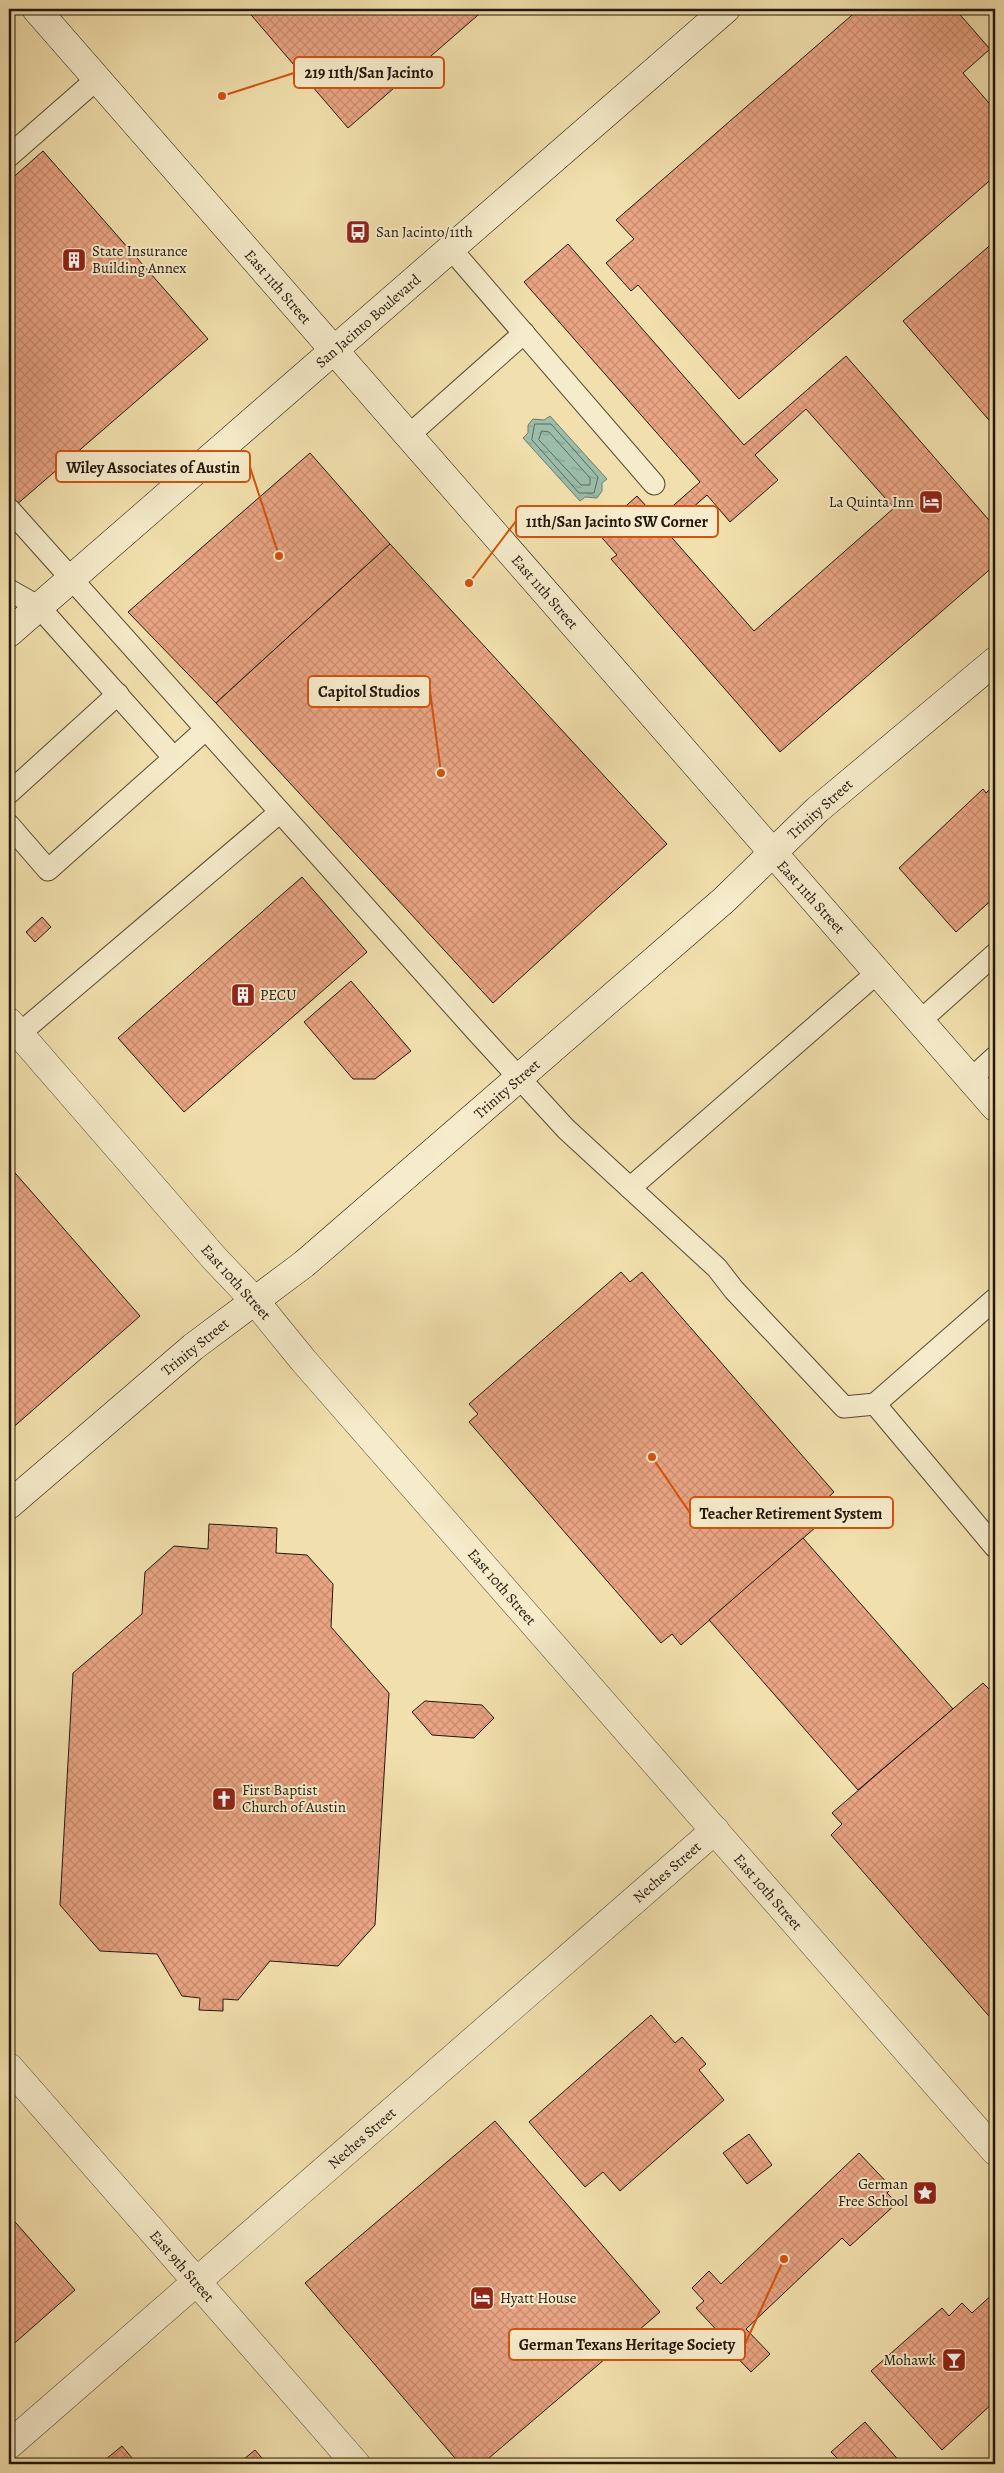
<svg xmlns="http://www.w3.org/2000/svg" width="1004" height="2473" viewBox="0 0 1004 2473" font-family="Alegreya,serif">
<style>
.water{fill:url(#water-ripples);stroke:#6b7b6b}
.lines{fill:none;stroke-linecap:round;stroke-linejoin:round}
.shore{stroke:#5e6a5b;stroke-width:1}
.building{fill:url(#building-cross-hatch);stroke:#22170c;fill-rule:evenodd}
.service-casing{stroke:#564934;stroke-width:23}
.minor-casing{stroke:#564934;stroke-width:29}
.secondary-casing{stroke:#22170c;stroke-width:29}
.service{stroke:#f6ebca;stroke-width:21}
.minor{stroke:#f6ebca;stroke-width:28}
.secondary{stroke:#f6ebca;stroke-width:28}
.labels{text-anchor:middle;stroke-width:4;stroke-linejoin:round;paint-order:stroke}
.poi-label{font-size:15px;fill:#22170c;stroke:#f6ebca;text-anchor:start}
.street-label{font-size:15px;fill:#22170c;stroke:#f6ebca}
.leader{fill:none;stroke:#d4520c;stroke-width:2}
.callout-dot{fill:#d4520c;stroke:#f6ebca;stroke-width:2}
.callout{fill:#f6ebca;stroke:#d4520c;stroke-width:2}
.callout-label{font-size:16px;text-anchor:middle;font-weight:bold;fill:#22170c}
</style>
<defs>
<pattern id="water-ripples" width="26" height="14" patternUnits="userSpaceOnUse" patternTransform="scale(1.25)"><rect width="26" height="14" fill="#9bbdaa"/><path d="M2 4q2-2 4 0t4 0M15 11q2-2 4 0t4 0" fill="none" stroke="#85a291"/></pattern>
<pattern id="building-cross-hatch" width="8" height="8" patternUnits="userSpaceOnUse" patternTransform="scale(1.25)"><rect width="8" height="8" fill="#e9a483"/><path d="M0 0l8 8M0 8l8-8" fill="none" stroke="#c88c70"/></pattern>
</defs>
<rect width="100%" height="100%" fill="#f1e0ad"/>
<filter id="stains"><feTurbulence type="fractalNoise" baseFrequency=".004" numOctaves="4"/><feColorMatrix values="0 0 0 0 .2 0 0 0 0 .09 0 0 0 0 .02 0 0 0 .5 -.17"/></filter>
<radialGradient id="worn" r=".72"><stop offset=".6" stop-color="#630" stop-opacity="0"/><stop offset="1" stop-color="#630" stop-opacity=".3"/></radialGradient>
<!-- water -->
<polygon class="water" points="550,416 607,479 602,483 602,491 597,498 585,497 580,501 523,438 528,433 528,425 533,419 544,420"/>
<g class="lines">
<!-- shore -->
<g class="shore">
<polygon points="535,424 551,424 598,477 594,493 579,493 532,440"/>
<polygon points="542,431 549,432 590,478 590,485 581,485 539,440"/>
</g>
</g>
<!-- building -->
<g class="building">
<polygon points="246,9 485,9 348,128"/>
<polygon points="859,9 955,9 990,49 963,73 995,110 995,176 739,399 638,285 631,291 606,263 634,239 616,220"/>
<polygon points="43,151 208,339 15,506 9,499 9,181"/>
<polygon points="995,241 995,427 903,321"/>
<path d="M568,244L744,445L846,356L995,527V565L780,752L611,559L617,555L597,532L637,496L658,519L700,482L524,282ZM806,409L894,508L754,631L666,531L707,495L730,522L778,480L755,455Z"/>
<polygon points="310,453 390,544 216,703 128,612"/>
<polygon points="390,544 667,844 493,1003 216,703"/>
<polygon points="995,784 995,897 956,932 899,868 983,789 986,793"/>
<polygon points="302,877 367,952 184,1112 118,1038"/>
<polygon points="42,917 51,927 35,942 26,932"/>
<polygon points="351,981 411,1051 375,1079 353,1079 304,1022"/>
<polygon points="9,1166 140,1316 9,1431"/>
<polygon points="621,1272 630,1282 642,1272 834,1492 823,1502 832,1513 681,1645 672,1634 661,1643 469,1422 478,1414 469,1404"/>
<polygon points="209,1524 277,1528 276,1553 307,1555 333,1584 331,1627 389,1693 375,1925 338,1966 270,1961 238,2000 223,1999 223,2011 199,2010 200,1998 182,1996 157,1954 100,1951 60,1905 73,1673 142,1614 145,1572 174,1546 208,1549"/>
<polygon points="803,1538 953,1709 858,1790 709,1620"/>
<polygon points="983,1683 993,1693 995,1691 995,2023 831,1835 842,1824 832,1813"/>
<polygon points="425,1701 482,1705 494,1718 474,1738 432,1735 412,1712"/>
<polygon points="651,2015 675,2043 682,2037 706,2064 699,2070 724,2100 620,2191 603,2172 585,2187 529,2122"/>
<polygon points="495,2121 660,2312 482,2464 460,2464 305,2283"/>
<polygon points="749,2134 772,2165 747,2184 723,2153"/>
<polygon points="859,2153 892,2188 887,2193 897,2203 850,2246 842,2238 746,2329 770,2354 751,2372 721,2341 724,2338 696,2308 704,2301 692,2288 709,2271 721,2284"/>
<polygon points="9,2215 75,2290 9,2348"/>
<polygon points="995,2292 995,2401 942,2450 871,2371 942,2308 949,2316 962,2303 972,2313"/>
<polygon points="865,2422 902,2464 843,2464 831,2452"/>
<polygon points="122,2446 137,2464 100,2464"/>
<polygon points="255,2450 267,2464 238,2464"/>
</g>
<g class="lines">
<defs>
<g id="service">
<polyline points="9,156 97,79"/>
<polyline points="451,249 654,484"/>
<polyline points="408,436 524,333"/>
<polyline points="9,509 477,1032 566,1129 717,1268 734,1290 844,1407 875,1404"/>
<polyline points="9,590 39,607 174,758 48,870 9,825"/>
<polyline points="174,758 206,729"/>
<polyline points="9,793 118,694"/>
<polyline points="920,1021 995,954"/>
<polyline points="19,1034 280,812"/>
<polyline points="971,1079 995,1057"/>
<polyline points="630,1188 878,972"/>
<polyline points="995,1299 875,1404 995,1547"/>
</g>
<g id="minor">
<polyline points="9,1022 215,1259 255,1301 303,1360 995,2151"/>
<polyline points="9,2067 356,2464"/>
<polyline points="9,2445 715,1830"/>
</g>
<g id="secondary">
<polyline points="36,9 995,1107"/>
<polyline points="9,633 726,9"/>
<polyline points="9,1505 193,1347 304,1264 724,900 817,810 995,661"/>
</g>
</defs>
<!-- service casing -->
<use href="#service" class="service-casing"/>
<!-- minor casing -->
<use href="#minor" class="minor-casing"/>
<!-- secondary casing -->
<use href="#secondary" class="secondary-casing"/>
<!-- service -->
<use href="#service" class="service"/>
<!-- minor -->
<use href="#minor" class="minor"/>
<!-- secondary -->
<use href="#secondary" class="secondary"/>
</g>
<!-- icons -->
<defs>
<symbol id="bus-square" viewBox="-11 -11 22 22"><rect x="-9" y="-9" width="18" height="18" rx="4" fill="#8f2418" stroke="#f6ebca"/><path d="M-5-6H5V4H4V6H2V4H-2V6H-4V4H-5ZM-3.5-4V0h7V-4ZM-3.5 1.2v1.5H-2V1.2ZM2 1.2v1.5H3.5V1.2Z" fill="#fff"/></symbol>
<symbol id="building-square" viewBox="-11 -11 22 22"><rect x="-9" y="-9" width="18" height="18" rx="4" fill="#8f2418" stroke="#f6ebca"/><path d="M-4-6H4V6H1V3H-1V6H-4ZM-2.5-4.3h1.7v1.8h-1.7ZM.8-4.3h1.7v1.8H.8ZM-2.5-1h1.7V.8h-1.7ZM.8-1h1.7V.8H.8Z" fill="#fff"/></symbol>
<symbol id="hotel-square" viewBox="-11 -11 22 22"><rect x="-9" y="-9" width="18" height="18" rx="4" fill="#8f2418" stroke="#f6ebca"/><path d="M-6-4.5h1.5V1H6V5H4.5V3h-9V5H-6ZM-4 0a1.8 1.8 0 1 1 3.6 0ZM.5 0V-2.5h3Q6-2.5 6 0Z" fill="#fff"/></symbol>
<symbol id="church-square" viewBox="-11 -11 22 22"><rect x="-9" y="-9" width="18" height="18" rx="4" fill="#8f2418" stroke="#f6ebca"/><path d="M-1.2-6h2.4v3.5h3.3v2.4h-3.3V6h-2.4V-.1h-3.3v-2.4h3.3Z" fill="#fff"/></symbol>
<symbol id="sight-square" viewBox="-11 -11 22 22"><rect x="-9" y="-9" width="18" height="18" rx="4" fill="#8f2418" stroke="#f6ebca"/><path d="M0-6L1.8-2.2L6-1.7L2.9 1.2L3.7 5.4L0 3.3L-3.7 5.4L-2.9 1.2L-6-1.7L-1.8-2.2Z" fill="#fff"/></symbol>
<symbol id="bar-square" viewBox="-11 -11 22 22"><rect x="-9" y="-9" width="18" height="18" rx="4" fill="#8f2418" stroke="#f6ebca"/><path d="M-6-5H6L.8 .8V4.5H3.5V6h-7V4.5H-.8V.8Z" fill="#fff"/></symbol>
</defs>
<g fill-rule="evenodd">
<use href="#bus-square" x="344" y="218" width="28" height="28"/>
<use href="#building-square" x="60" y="246" width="28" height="28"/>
<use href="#hotel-square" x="917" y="488" width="28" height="28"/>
<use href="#building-square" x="229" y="981" width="28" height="28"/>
<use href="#church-square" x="210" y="1785" width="28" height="28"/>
<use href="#sight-square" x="911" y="2179" width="28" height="28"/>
<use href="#hotel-square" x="468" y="2284" width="28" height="28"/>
<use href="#bar-square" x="940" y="2346" width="28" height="28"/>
</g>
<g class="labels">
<!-- poi labels -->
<g class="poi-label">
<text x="376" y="237">San Jacinto/11th</text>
<text x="92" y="256">State Insurance<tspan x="92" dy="17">Building Annex</tspan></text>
<text x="914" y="507" text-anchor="end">La Quinta Inn</text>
<text x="260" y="1000">PECU</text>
<text x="242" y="1795">First Baptist<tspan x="242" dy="17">Church of Austin</tspan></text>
<text x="908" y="2189" text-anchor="end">German<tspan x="908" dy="17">Free School</tspan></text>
<text x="500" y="2303">Hyatt House</text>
<text x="936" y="2365" text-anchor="end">Mohawk</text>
</g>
<!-- street labels -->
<g class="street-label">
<text transform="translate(278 287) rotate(49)" y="5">East 11th Street</text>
<text transform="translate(368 321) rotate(-41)" y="5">San Jacinto Boulevard</text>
<text transform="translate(545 592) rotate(49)" y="5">East 11th Street</text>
<text transform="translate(820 809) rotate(-42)" y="5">Trinity Street</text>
<text transform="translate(811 897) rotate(48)" y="5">East 11th Street</text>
<text transform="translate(507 1089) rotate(-41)" y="5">Trinity Street</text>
<text transform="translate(236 1282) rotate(48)" y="5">East 10th Street</text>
<text transform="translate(195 1347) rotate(-39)" y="5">Trinity Street</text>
<text transform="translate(502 1587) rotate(49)" y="5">East 10th Street</text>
<text transform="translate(667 1872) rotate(-41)" y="5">Neches Street</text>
<text transform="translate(768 1892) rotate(49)" y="5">East 10th Street</text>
<text transform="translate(362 2138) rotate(-41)" y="5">Neches Street</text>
<text transform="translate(182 2266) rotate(49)" y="5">East 9th Street</text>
</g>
</g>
<!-- callouts -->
<path class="leader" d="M222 96L294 73M279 556L250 467M469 583L516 521M441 773L430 691M652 1457L690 1513M784 2259L745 2344"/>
<g class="callout-dot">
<circle cx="222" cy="96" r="5"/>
<circle cx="279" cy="556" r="5"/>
<circle cx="469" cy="583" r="5"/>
<circle cx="441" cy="773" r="5"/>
<circle cx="652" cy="1457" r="5"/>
<circle cx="784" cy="2259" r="5"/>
</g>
<g class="callout">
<rect x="294" y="57" width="150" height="31" rx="5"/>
<rect x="56" y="451" width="194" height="31" rx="5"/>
<rect x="516" y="506" width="202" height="31" rx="5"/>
<rect x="308" y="676" width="122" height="31" rx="5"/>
<rect x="690" y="1497" width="203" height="31" rx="5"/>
<rect x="509" y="2329" width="236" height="31" rx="5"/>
</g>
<g class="callout-label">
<text x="369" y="78">219 11th/San Jacinto</text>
<text x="153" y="473">Wiley Associates of Austin</text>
<text x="617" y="527">11th/San Jacinto SW Corner</text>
<text x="369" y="697">Capitol Studios</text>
<text x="791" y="1519">Teacher Retirement System</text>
<text x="627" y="2350">German Texans Heritage Society</text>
</g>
<!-- margin -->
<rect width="1004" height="2473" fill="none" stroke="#f1e0ad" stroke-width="30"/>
<rect x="10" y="10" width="984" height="2453" fill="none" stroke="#22170c" stroke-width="2.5"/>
<rect x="15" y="15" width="974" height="2443" fill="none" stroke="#22170c"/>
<rect width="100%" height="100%" filter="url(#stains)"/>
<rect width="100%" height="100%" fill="url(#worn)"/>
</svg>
